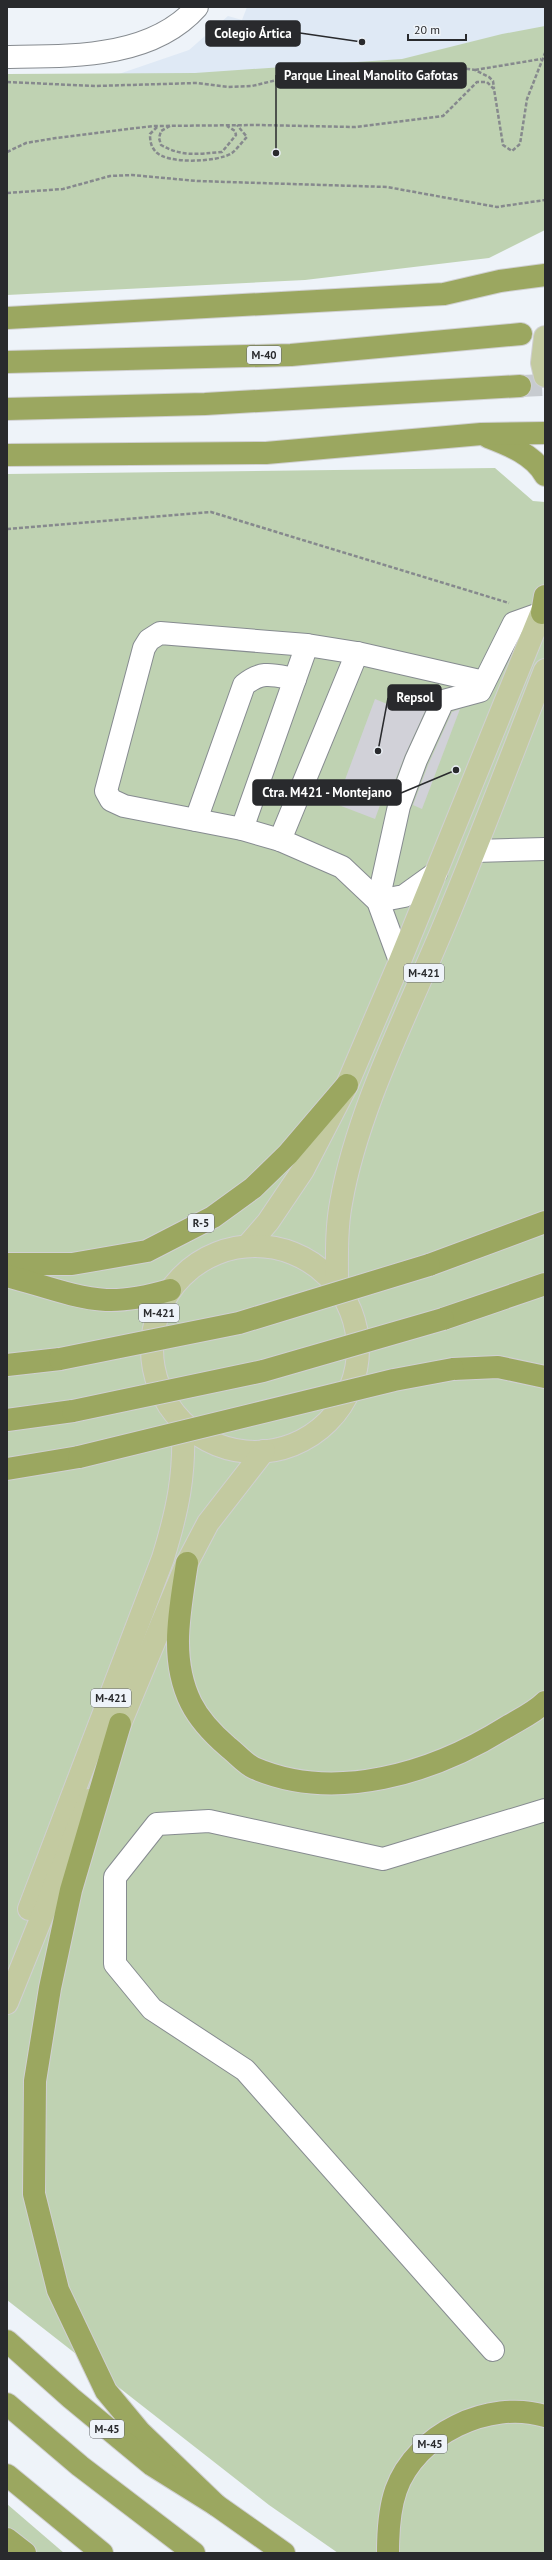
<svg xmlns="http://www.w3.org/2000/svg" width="552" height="2560" viewBox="0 0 552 2560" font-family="'PT Sans',sans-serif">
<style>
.built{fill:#dfe9f5}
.green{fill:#bfd2b2}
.building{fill:#d1d1d8}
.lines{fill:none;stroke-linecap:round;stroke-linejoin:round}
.highway-tunnel{stroke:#c7cbd0;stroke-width:22;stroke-dasharray:22 11;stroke-linecap:butt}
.minor-casing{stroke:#868b90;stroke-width:24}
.major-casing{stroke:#d0d0d1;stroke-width:24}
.highway-casing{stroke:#d0d0d1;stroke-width:24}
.path{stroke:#86898d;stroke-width:2.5;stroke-dasharray:4 2;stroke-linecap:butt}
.minor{stroke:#fff;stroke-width:22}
.major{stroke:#c3caa0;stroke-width:22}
.highway{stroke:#9ba760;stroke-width:22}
.highway-bridge-casing{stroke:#d0d0d1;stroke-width:24;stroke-linecap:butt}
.highway-bridge{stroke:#9ba760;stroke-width:22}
.labels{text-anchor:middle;stroke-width:3;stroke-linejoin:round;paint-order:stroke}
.shield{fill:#eef3f9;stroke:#64666a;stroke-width:1}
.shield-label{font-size:11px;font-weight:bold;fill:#292a2d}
.leader{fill:none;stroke:#292a2d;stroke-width:1.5}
.callout-dot{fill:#292a2d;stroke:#eef3f9;stroke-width:1.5}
.callout{fill:#292a2d;stroke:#292a2d;stroke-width:1.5}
.callout-label{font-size:13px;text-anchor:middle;font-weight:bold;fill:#fff}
</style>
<rect width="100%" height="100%" fill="#eef3f9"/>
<!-- built -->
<polygon class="built" points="247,7 545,7 545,33 336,74 113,76 189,50 228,16 242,20"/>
<!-- green -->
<g class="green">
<polygon points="545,26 545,230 489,258 305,280 7,295 7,74 195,73 402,59 502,34"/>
<polygon points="495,468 533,501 545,502 545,2553 338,2553 269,2505 7,2300 7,474"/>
<polygon points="7,2504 64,2553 7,2553"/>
</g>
<!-- building -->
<g class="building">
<polygon points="421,694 431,698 405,755 389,796 384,794 375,819 336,804 375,699 387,704 388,699 415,709"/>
<polygon points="460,709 422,809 413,805 428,765 452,712"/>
</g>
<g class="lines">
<!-- highway-tunnel -->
<polyline class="highway-tunnel" points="520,386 545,385"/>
<defs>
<g id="minor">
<path d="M7,57C70,56 151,59 197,7"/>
<path d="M196,820L244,685C262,670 273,675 295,679"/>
<polyline points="242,829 307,645"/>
<polyline points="280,840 357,653"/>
<polyline points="475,851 545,849"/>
<polyline points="378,901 399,806 416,760 443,701 480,691 514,623 542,613"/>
<polyline points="378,901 404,896 436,873"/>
<polyline points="400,961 378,901 342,867 280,840 242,829 124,806 111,800 106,791 144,648 149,640 160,633 307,645 357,653 484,682"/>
<polyline points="493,2350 245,2070 152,2009 115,1964 115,1877 157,1824 209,1821 383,1859 545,1810"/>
</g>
<g id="major">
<polyline points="545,337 542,363 545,376"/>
<polyline points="248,1245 268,1222 303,1170 347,1085 400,961 545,604"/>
<circle cx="255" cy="1349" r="103"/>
<path d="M337,1285C337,1257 336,1230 341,1203C357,1110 409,1010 445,923C480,839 512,754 545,670"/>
<polyline points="113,1741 187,1563 208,1523 264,1451"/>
<path d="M29,1909L163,1558C178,1509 185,1475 183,1424"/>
<polyline points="7,2003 89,1800"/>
</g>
<g id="highway">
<polyline points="7,318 444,294 500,281 545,275"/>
<polyline points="7,362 291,355 521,334"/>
<polyline points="7,409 205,404 520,386"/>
<path d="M488,437C509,445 534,455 545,475"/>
<polyline points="7,455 266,453 481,434 545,433"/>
<polyline points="542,613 545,596"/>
<polyline points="7,1264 72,1264 147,1251 213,1217 253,1188 288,1154 347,1085"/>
<polyline points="429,1265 545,1222"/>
<path d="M7,1276C39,1284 73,1298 106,1300C127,1301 149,1296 170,1290"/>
<polyline points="443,1319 545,1284"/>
<polyline points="7,1365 60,1359"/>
<polyline points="453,1369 498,1367 545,1377"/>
<polyline points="7,1420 73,1411"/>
<polyline points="7,1469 79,1457"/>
<path d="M187,1563C180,1610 169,1658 191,1703C199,1719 214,1735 228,1747C236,1753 245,1764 254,1768C335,1803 433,1773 505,1728C518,1720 534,1713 545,1702"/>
<polyline points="120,1724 71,1890 50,1988 35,2081 34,2194 58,2290 106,2391 140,2432 216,2505"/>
<polyline points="7,2341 71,2398 152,2465 216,2505 284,2553"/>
<polyline points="7,2404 80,2466 194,2553"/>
<polyline points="7,2475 102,2553"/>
<polyline points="7,2539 25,2553"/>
<path d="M388,2553C388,2531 389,2510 396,2490C416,2434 489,2399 545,2416"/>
</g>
</defs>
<!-- minor casing -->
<use href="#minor" class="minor-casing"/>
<!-- major casing -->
<use href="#major" class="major-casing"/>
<!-- highway casing -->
<use href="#highway" class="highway-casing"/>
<!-- path -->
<g class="path">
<polyline points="475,70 541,59"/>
<polyline points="7,82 95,86 197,83 228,87 252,86 281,79 389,74 431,64 475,70 489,77 493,81 494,88"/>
<path d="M170,126L161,131L159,138L161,145C182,157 198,154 222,152L236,135L235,131L227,126"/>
<path d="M157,127L150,134C150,141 151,146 155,151C166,165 219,162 232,153C237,149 242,142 247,137L237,125"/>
<polyline points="7,152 26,143 56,138 153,126 257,125 355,127 443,116 477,82 487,82 494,89 503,145 512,151 520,144 527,99 545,53"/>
<polyline points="7,193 63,189 110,176 132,175 197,181 387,187 497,207 545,200"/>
<polyline points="7,529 211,512 509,603"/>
</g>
<!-- minor -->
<use href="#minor" class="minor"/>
<!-- major -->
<use href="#major" class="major"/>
<!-- highway -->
<use href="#highway" class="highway"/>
<defs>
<g id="highway-bridge">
<polyline points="60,1359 239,1323 429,1265"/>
<polyline points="73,1411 263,1371 443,1319"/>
<polyline points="79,1457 394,1380 453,1369"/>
</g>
</defs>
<!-- highway-bridge casing -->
<use href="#highway-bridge" class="highway-bridge-casing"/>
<!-- highway-bridge -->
<use href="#highway-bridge" class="highway-bridge"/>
</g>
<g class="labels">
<!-- shield labels -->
<g class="shield">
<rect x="247" y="346" width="34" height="18" rx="3"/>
<rect x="404" y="964" width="40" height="18" rx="3"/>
<rect x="188" y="1214" width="26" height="18" rx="3"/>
<rect x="139" y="1304" width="40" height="18" rx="3"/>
<rect x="91" y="1689" width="40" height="18" rx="3"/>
<rect x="90" y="2420" width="34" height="18" rx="3"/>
<rect x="413" y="2435" width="34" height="18" rx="3"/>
</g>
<g class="shield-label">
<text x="264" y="359">M-40</text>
<text x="424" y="977">M-421</text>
<text x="201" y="1227">R-5</text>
<text x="159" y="1317">M-421</text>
<text x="111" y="1702">M-421</text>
<text x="107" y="2433">M-45</text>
<text x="430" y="2448">M-45</text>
</g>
</g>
<!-- callouts -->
<path class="leader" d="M362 42L300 33M276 153L276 75M378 751L388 698M456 770L401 793"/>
<g class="callout-dot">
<circle cx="362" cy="42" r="4"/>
<circle cx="276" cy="153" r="4"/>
<circle cx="378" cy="751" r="4"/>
<circle cx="456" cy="770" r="4"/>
</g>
<g class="callout">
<rect x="206" y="21" width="94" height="25" rx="4"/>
<rect x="276" y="63" width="190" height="25" rx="4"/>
<rect x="388" y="685" width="53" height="25" rx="4"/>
<rect x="253" y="780" width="148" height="25" rx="4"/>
</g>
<g class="callout-label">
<text x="253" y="38">Colegio Ártica</text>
<text x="371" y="80">Parque Lineal Manolito Gafotas</text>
<text x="415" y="702">Repsol</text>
<text x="327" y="797">Ctra. M421 - Montejano</text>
</g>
<!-- border -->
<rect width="552" height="2560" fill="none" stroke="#292a2d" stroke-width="16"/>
<!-- scale -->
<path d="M408 34v6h58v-6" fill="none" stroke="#292a2d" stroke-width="2"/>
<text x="414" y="34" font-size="12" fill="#292a2d" stroke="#eef3f9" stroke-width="3" paint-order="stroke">20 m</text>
</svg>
